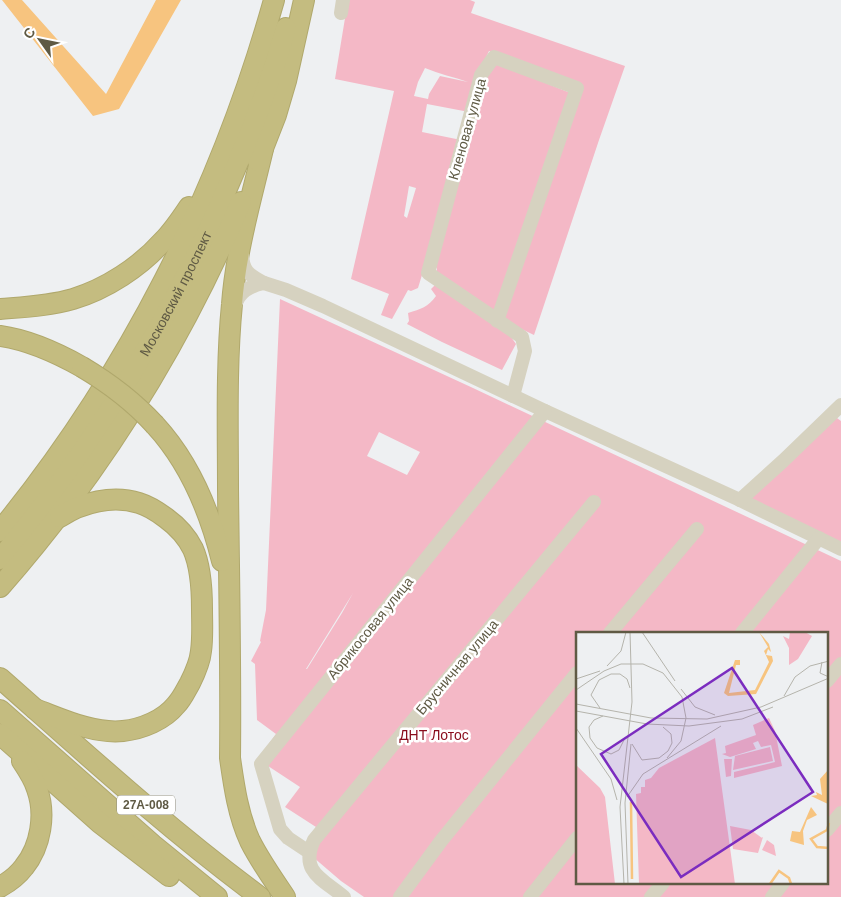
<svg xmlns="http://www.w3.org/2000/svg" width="841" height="897" viewBox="0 0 841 897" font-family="Helvetica,sans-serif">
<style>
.green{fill:#f4b8c6;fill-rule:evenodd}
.water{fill:#f7c47f}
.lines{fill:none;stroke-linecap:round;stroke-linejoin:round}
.highway-casing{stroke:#b0a86c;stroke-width:22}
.minor{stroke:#d6d2c0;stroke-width:14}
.highway{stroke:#c4bc80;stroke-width:20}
.highway-bridge-casing{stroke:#b0a86c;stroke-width:22;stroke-linecap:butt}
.highway-bridge{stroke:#c4bc80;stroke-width:20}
.labels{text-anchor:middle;stroke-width:5;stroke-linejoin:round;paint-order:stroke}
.shield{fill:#fff;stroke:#8f8c7c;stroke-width:1}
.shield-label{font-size:12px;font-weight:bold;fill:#5f5a44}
.street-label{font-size:14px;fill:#5f5a44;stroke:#fff}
.park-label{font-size:14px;fill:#890c1c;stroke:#fff}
.inset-river{fill:none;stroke:#f7c47f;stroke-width:2.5}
.inset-road{fill:none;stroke:#b5b4ac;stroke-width:1}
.view{fill:#7b2cbf;fill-opacity:0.15;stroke:#7b2cbf;stroke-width:2.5}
.inset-edge{fill:none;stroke:#5f5a44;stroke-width:2.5}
</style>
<rect width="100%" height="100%" fill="#eef0f2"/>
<!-- green -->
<g class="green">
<path d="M348,0H470L475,2L471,13L625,66L599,140L534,335L503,320L581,88L515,63L489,51L481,68L469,112L427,104L422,132L461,140L446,196L418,288L411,291L408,290L392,319L381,315L389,294L351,279L394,91L335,79ZM425,68C439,74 454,77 468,82L440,76L429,94L428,99L414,96L418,82ZM409,186L416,188L407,218L404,216Z"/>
<polygon points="493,62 573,94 497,313 436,272 437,269 433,261 473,115"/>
<path d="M437,283L511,337L516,344L502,370L442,342L407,324L409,321L408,313C421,309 428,307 436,296L431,289Z"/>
<path d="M280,299L473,388L841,561V897H364L341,881L306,851L316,827L285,807L300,787L265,764L263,752L276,734L257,720L255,664L251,661L261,642L260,641L266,610ZM379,432L420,452L407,475L367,456ZM353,593L342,613L307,669H306ZM577,633H827V883H577Z"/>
<polygon points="833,415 841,421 841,544 749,500"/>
</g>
<!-- water -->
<polygon class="water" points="2,0 22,0 106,94 156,0 181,0 119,109 93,116"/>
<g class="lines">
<defs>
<g id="highway">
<path d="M263,149C251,200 236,251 232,304C226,365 228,428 228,489C229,579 231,668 230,758C234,786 238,815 250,841C260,861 273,879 285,897"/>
<polyline points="258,161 276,115 286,81 304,0"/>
<path d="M0,309C24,307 49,306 73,299C106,289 140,267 163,241C173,231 181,219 189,207"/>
<path d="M0,336C29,340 57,353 82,367"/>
<path d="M155,425C190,463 210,512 222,561"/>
<path d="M0,531C127,376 220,193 274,0"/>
<path id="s1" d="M0,559C100,441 180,304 239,160C257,117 273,73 286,28"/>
<path d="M0,587C100,473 182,341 241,202"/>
<path d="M0,678C85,753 169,830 260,897"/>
<path d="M35,709C62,719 93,734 123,731C142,729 164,720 176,705C182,699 186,690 190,683C195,673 200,662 201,651C203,637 202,623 202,609C202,589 201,567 193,549C187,537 177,526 166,518C158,512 149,506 139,503C113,495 82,502 60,517"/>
<polyline points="0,710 153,845 217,897"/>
<polyline points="0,734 100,823 169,876"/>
<path d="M0,887C9,882 18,875 24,867C41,846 46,814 37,789C34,779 28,770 22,761"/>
</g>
</defs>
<!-- highway casing -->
<use href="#highway" class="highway-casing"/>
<!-- minor -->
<g class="minor">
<polyline points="341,13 343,0"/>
<polyline points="264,283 286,290 323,306 545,411 740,500 841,549"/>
<path d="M234,307C239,292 249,286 264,283C248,275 242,270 242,252"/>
<polyline points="497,321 577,88 494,57 481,75 428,273 522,337 525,351 513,396"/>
<polyline points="740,500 783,461 841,405"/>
<polyline points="610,633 697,529"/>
<polyline points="742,633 819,538"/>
<polyline points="827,681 841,664"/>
<polyline points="827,830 841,813"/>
<polyline points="309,852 288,838 280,829 261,764 545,411"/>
<path d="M344,897C323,879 299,872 314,840L594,502"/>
<polyline points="400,897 441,841 577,673"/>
<polyline points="530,897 577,838"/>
<polyline points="651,897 663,883"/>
<polyline points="772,897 783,883"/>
</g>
<!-- highway -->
<use href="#highway" class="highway"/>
<defs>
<path id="highway-bridge" d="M82,367C109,383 134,402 155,425"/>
</defs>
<!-- highway-bridge casing -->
<use href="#highway-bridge" class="highway-bridge-casing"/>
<!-- highway-bridge -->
<use href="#highway-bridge" class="highway-bridge"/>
</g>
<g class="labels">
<!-- shield labels -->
<rect class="shield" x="117" y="795.5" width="58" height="19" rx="4"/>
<g class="shield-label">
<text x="146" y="809">27А-008</text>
</g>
<!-- street labels -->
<g class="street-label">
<text transform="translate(467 129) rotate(-74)" y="5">Кленовая улица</text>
<text dy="5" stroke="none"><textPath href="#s1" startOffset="319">Московский проспект</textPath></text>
<text transform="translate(370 628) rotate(-51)" y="5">Абрикосовая улица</text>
<text transform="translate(457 667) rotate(-50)" y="5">Брусничная улица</text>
</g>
<!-- park labels -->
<g class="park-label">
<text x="434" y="740">ДНТ Лотос</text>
</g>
</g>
<!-- overview -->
<g transform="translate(576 632)">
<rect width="252" height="252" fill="#eef0f2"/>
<path d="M214,0H229L236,4L222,27L213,33V16L207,4L213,7ZM193,86L199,99L206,134L158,146V140L199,130L195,113L185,115L182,109L177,111L180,117L154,125L146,122L150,121L149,114L180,103L177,93ZM139,106L159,252H63L60,162L65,161V155H69V148L75,146L83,136ZM194,115L197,129L157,138L159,124ZM148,127H156L155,144L150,145ZM0,133L24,156L29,165L39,252H0ZM154,194L175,198L186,206L178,210L187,205L182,221L157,217ZM191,208L198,213L200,224L186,218Z" fill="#f4b8c6"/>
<path d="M183,0L193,12L195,20L192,17L190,23L196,24L197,29L180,62L152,64L148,61L159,28H164V33H160L153,61L179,58L193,30L188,19L192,15ZM252,138V172L235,164L241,163L240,160L246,163L244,147ZM235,175L241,183L231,188L227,199L228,213L214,209L216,199L224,200Z" fill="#f7c47f"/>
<path class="inset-river" d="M55,170L56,247M253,191L251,198L235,207L241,215L253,216M194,252L203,239L213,246L215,252"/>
<path class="inset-road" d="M66,0L99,49M246,30L244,41L253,45M31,34L45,19L50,0M0,47L24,39M105,57L119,75L139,83M0,58L28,39L45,32H67L87,41L106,65L110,86L105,109L91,126M208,64L219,45L234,34L253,29M0,72L75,86L131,87L185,75L253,46M24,76L15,63L23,48L35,42H44L51,47L54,56M0,79L71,92L113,94L166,87L197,75M27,84L18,88L13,95L14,106L21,116L35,122L43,118L48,108M0,96L35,147L41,168M56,112L66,128L83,126L92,119L96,111L95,102L87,95M51,165L67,142L145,94M48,252L44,175L56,70L54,0M52,252L49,171L55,112"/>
<path class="view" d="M156,36L237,160L105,245L25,122Z"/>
<rect width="252" height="252" class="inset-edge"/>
</g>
<!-- north arrow -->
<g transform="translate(40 40) rotate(303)" stroke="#ffffff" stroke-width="4" paint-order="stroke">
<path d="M0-4L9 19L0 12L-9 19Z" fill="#5f5a44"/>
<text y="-8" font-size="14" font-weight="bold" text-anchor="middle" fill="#5f5a44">С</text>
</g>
</svg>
